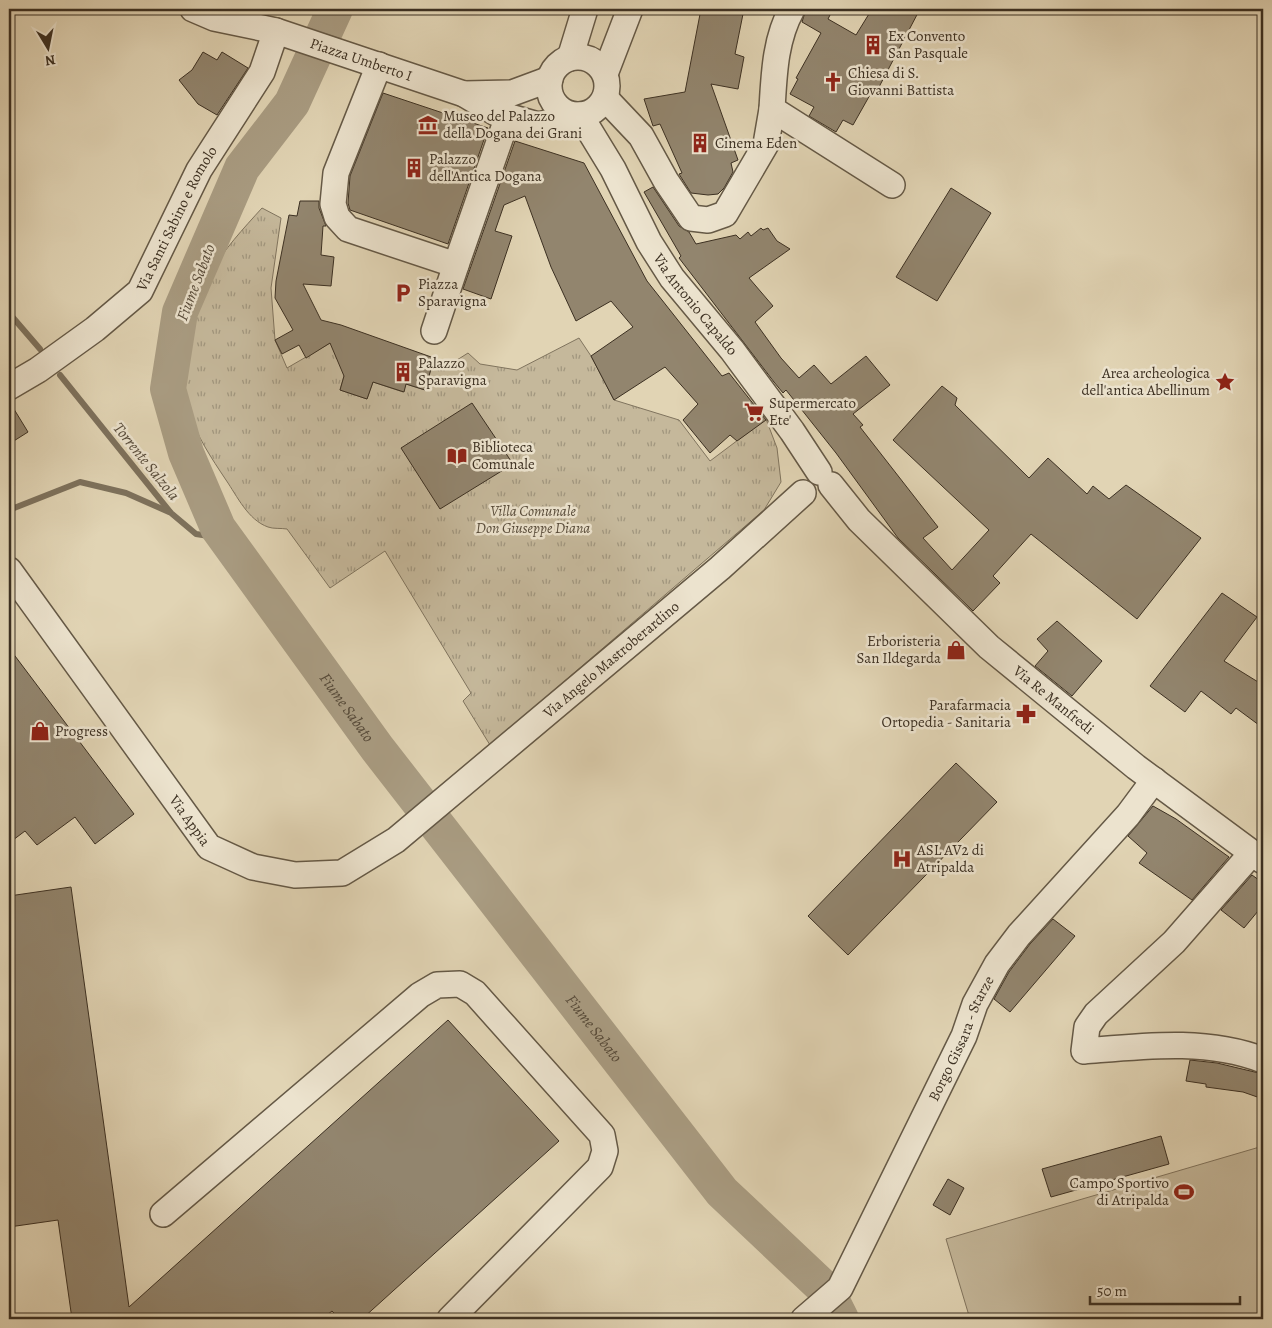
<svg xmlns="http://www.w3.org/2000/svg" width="1272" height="1328" viewBox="0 0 1272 1328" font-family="Alegreya,serif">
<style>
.grass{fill:url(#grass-tufts);stroke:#80745e}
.garden{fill:#c5b89b;stroke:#80745e}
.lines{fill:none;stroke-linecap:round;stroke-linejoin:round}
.stream{stroke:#7d715c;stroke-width:6}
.river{stroke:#a99c82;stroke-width:36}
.building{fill:#92856e;stroke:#3c3022}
.minor-casing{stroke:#655946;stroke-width:28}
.minor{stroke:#ece3ce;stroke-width:25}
.labels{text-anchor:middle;stroke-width:5;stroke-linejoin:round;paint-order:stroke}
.poi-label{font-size:15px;fill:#3c3022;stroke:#ece3ce;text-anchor:start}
.street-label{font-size:15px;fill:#3c3022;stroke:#ece3ce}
.park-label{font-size:15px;font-style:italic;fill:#574b3a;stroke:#ece3ce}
.water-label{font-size:16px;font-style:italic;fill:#574b3a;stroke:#ece3ce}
</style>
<defs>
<pattern id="grass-tufts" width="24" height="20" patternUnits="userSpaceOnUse" patternTransform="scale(1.25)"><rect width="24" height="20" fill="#c5b89b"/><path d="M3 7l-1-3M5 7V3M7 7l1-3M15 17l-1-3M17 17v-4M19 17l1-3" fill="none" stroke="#a1967e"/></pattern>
</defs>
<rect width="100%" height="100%" fill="#e1d4b4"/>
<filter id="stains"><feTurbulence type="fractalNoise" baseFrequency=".004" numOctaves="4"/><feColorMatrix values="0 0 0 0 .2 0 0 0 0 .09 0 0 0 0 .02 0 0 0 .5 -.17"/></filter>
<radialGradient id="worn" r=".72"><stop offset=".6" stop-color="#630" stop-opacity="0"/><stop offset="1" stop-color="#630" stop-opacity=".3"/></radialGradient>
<!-- grass -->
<path class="grass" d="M262,208L281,218L271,288L275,340L287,368L332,342L346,369L340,390L367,399L373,382L403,392L406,384L425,390L433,362L446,367L468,353L480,364L517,370L579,338L591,356L614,400L679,420L710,461L766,419L777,448L781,482L764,510L490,745L463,701L471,693L385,551L330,588L287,529C281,528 273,529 268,527C248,520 237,496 226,480C212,459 195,434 189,410C178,364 188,314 210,274C224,249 243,229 262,208Z"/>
<!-- garden -->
<polygon class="garden" points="1263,1146 1263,1319 970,1319 946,1239"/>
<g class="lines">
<!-- stream -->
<g class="stream">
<polyline points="9,313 40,349"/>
<polyline points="60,375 171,513 196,534 215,537 228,543"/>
<polyline points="9,510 80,482 126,493 169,512"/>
</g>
<!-- river -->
<path class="river" id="s1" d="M335,9L292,103L242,168L180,312L168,389L186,453L218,528L377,748L722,1192L827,1291L841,1319"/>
</g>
<!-- building -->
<g class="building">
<polygon points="701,9 744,9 735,54 744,57 738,89 711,84 738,160 731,163 733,172 724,188 718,194 708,195 691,193 679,174 682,173 660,124 653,126 644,99 685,92"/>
<polygon points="806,9 833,9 828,19 856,35 872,9 920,9 879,87 875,86 853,125 843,120 836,132 809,116 814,107 790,94 798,79 796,78 821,33 802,22"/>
<polygon points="203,52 217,60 222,52 248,68 217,115 198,104 179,80 192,70"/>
<polygon points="383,93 488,128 448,244 350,210 348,203 350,176"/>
<polygon points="515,141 584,163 647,281 722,376 729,373 766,420 737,441 730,435 710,453 683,420 698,404 665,367 614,400 591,356 633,327 611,301 576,321 551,267 525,196 504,205 495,231 512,236 491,299 463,289"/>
<polygon points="653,187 679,226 689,232 696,244 736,235 740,239 748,232 751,236 761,228 763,230 768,228 777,241 790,249 749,278 773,306 755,322 781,358 799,378 814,365 831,384 866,356 890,385 853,414 863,425 860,427 938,527 923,538 952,570 989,530 893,440 942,386 957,398 955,405 1029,478 1048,458 1087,494 1093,486 1109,499 1126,485 1201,538 1137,619 1031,534 993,576 1000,583 973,611 898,538 836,453 786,390 783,393 774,382 699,284 679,258 681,256 644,192"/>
<polygon points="951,188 991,213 937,301 896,277"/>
<polygon points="300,201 319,201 319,208 326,226 323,226 321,255 334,257 331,286 303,284 321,320 341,325 434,358 425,390 406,384 404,392 373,382 367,399 340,390 344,376 330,343 306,358 299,345 282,354 275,340 293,330 275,298 276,281 289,215 297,216"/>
<polygon points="9,401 28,432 9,444"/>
<polygon points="472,403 513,464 440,509 401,448"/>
<polygon points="1222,593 1257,617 1224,661 1263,685 1263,728 1236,708 1231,714 1201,691 1185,712 1150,686"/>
<polygon points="1057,621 1102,661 1072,696 1035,666 1048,651 1037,639"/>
<polygon points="9,648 134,814 95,844 75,817 37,845 25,831 9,843"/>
<polygon points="956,763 997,802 848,955 808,916"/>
<polygon points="1153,806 1176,819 1229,857 1192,900 1139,863 1147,853 1128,836"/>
<polygon points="1252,875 1263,883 1263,905 1244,928 1221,910"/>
<polygon points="71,887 129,1307 448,1020 559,1141 362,1319 340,1319 332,1311 322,1319 72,1319 58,1220 9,1227 9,896"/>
<polygon points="1053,919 1075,936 1010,1012 994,999 1009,972 1030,944"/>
<polygon points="1190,1060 1217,1063 1263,1074 1263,1099 1243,1092 1206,1087 1206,1084 1186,1081"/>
<polygon points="1161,1136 1169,1164 1051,1197 1042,1169"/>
<polygon points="948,1179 964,1188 950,1215 933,1205"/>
</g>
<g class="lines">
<defs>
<g id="minor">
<path id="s2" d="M193,9L214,18L276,31L464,94L496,113L538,125L580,115L613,169L649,242L672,278L732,350L792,431L819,472"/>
<path d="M792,9C775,39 774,75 772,109L892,185"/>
<circle cx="578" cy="86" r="29"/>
<polyline points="570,58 585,9"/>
<polyline points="379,65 336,173 333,204 337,217 348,229 456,265 508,116"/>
<polyline points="605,74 630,9"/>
<polyline points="464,94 512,93 550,79"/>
<polyline points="605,98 641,136 666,181 691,218 708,220 725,214 766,144 772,109"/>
<polyline points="434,331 456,265"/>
<path id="s3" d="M9,387L38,370L95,329L140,291L199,170L262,72L276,31"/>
<path id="s4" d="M831,485L859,520L989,647L1136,767L1263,861"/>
<path id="s5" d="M9,570L209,847L253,867L295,875L342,873L396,840L720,568L803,493"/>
<path d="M1252,853L1174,942L1096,1014L1087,1027L1084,1051C1144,1046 1206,1038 1263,1060"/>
<polyline points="163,1214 420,995 437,985 460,984 475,993 602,1135 605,1151 600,1167 450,1319"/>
<path id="s6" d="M804,1319L840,1288L964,1036L975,1004L997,964L1019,935L1128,815L1154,780"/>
</g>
</defs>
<!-- minor casing -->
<use href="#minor" class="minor-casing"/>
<!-- minor -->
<use href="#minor" class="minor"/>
</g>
<!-- icons -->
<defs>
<symbol id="building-bare" viewBox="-9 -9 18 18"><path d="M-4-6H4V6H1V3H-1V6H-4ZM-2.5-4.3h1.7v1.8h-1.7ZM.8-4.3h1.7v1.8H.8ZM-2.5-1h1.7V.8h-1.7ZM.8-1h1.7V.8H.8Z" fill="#8f2418" stroke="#ece3ce" stroke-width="2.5" paint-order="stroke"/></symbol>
<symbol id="church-bare" viewBox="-9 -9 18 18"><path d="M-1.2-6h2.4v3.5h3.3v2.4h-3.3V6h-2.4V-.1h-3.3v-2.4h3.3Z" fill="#8f2418" stroke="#ece3ce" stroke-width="2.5" paint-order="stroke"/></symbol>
<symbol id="museum-bare" viewBox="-9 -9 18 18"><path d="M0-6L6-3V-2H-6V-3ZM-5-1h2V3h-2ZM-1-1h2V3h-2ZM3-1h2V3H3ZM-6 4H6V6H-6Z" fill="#8f2418" stroke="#ece3ce" stroke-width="2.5" paint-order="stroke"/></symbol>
<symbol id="parking-bare" viewBox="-9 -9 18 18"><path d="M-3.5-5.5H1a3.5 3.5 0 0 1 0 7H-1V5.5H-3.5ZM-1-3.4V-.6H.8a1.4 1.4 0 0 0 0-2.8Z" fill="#8f2418" stroke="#ece3ce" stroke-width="2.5" paint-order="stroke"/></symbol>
<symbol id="sight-bare" viewBox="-9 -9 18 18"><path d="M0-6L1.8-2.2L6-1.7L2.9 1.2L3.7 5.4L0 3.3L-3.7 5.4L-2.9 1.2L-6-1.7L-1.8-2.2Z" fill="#8f2418" stroke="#ece3ce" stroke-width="2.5" paint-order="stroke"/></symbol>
<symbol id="supermarket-bare" viewBox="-9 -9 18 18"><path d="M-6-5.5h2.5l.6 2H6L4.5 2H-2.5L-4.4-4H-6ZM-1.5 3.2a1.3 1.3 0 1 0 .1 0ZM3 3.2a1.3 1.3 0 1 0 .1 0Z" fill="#8f2418" stroke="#ece3ce" stroke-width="2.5" paint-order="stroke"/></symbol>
<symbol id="library-bare" viewBox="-9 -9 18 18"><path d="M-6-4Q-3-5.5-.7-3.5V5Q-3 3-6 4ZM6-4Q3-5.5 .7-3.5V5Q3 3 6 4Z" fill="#8f2418" stroke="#ece3ce" stroke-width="2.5" paint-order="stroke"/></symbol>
<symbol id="shop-bare" viewBox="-9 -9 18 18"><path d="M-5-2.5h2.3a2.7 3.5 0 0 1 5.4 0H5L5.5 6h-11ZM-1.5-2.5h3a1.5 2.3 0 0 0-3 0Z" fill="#8f2418" stroke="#ece3ce" stroke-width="2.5" paint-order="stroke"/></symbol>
<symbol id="pharmacy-bare" viewBox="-9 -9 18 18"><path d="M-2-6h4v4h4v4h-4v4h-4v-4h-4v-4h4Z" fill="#8f2418" stroke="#ece3ce" stroke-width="2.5" paint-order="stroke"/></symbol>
<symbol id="hospital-bare" viewBox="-9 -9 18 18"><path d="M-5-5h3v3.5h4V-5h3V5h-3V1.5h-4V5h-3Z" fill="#8f2418" stroke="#ece3ce" stroke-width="2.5" paint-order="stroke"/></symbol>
<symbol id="stadium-bare" viewBox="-9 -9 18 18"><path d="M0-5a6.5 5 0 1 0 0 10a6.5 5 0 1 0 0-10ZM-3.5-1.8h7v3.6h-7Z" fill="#8f2418" stroke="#ece3ce" stroke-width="2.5" paint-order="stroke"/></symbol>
</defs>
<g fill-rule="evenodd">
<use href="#building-bare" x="859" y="31" width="28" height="28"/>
<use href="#church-bare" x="819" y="68" width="28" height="28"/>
<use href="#museum-bare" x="414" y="111" width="28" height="28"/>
<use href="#building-bare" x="686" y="129" width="28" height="28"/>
<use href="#building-bare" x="400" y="154" width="28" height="28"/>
<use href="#parking-bare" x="389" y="279" width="28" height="28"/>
<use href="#building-bare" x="389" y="358" width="28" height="28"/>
<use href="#sight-bare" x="1211" y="368" width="28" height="28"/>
<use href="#supermarket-bare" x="740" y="398" width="28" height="28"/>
<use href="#library-bare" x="443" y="442" width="28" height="28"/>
<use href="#shop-bare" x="942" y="636" width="28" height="28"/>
<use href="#pharmacy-bare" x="1012" y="700" width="28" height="28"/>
<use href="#shop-bare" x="26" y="717" width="28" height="28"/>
<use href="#hospital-bare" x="888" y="845" width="28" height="28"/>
<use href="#stadium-bare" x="1170" y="1178" width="28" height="28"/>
</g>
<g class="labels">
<!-- poi labels -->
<g class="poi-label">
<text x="888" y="41">Ex Convento<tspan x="888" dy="17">San Pasquale</tspan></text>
<text x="848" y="78">Chiesa di S.<tspan x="848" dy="17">Giovanni Battista</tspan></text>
<text x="443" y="121">Museo del Palazzo<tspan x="443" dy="17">della Dogana dei Grani</tspan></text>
<text x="715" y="148">Cinema Eden</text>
<text x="429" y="164">Palazzo<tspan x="429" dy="17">dell'Antica Dogana</tspan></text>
<text x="418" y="289">Piazza<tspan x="418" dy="17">Sparavigna</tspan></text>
<text x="418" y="368">Palazzo<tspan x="418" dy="17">Sparavigna</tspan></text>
<text x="1210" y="378" text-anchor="end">Area archeologica<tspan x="1210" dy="17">dell'antica Abellinum</tspan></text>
<text x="769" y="408">Supermercato<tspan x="769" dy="17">Ete'</tspan></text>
<text x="472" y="452">Biblioteca<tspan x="472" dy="17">Comunale</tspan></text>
<text x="941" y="646" text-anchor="end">Erboristeria<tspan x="941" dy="17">San Ildegarda</tspan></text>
<text x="1011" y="710" text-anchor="end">Parafarmacia<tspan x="1011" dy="17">Ortopedia - Sanitaria</tspan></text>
<text x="55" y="736">Progress</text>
<text x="917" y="855">ASL AV2 di<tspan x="917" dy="17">Atripalda</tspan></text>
<text x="1169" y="1188" text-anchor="end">Campo Sportivo<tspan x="1169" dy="17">di Atripalda</tspan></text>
</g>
<!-- street labels -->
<g class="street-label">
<text dy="5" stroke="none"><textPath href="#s2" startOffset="176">Piazza Umberto I</textPath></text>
<text dy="5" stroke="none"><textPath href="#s3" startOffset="244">Via Santi Sabino e Romolo</textPath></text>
<text dy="5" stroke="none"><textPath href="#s2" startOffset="631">Via Antonio Capaldo</textPath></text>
<text dy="5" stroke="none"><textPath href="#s5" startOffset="824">Via Angelo Mastroberardino</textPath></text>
<text dy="5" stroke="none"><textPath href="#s4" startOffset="310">Via Re Manfredi</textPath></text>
<text dy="5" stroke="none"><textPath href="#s5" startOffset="309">Via Appia</textPath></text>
<text dy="5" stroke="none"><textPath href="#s6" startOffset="325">Borgo Gissara - Starze</textPath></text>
</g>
<!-- park labels -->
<g class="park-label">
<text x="533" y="516">Villa Comunale<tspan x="533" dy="17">Don Giuseppe Diana</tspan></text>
</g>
<!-- water labels -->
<g class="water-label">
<text transform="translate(195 282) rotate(-69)" y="6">Fiume Sabato</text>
<text transform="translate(147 461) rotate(51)" y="6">Torrente Salzola</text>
<text dy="6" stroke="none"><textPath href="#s1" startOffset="789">Fiume Sabato</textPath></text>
<text dy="6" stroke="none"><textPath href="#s1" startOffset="1194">Fiume Sabato</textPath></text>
</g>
</g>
<!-- margin -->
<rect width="1272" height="1328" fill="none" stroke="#e1d4b4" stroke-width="30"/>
<rect x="10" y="10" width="1252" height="1308" fill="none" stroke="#3c3022" stroke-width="2.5"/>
<rect x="15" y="15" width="1242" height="1298" fill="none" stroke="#3c3022"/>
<!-- north arrow -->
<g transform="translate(48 48) rotate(170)" stroke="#ece3ce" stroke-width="4" paint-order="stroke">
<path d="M0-4L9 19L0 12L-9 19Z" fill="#3c3022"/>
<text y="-8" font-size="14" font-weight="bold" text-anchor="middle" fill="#3c3022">N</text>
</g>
<!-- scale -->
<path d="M1090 1296v8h150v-8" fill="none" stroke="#3c3022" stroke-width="2.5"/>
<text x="1097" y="1296" font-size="15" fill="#3c3022" stroke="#ece3ce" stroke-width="4" paint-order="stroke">50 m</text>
<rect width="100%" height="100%" filter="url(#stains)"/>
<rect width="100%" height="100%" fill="url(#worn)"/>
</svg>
